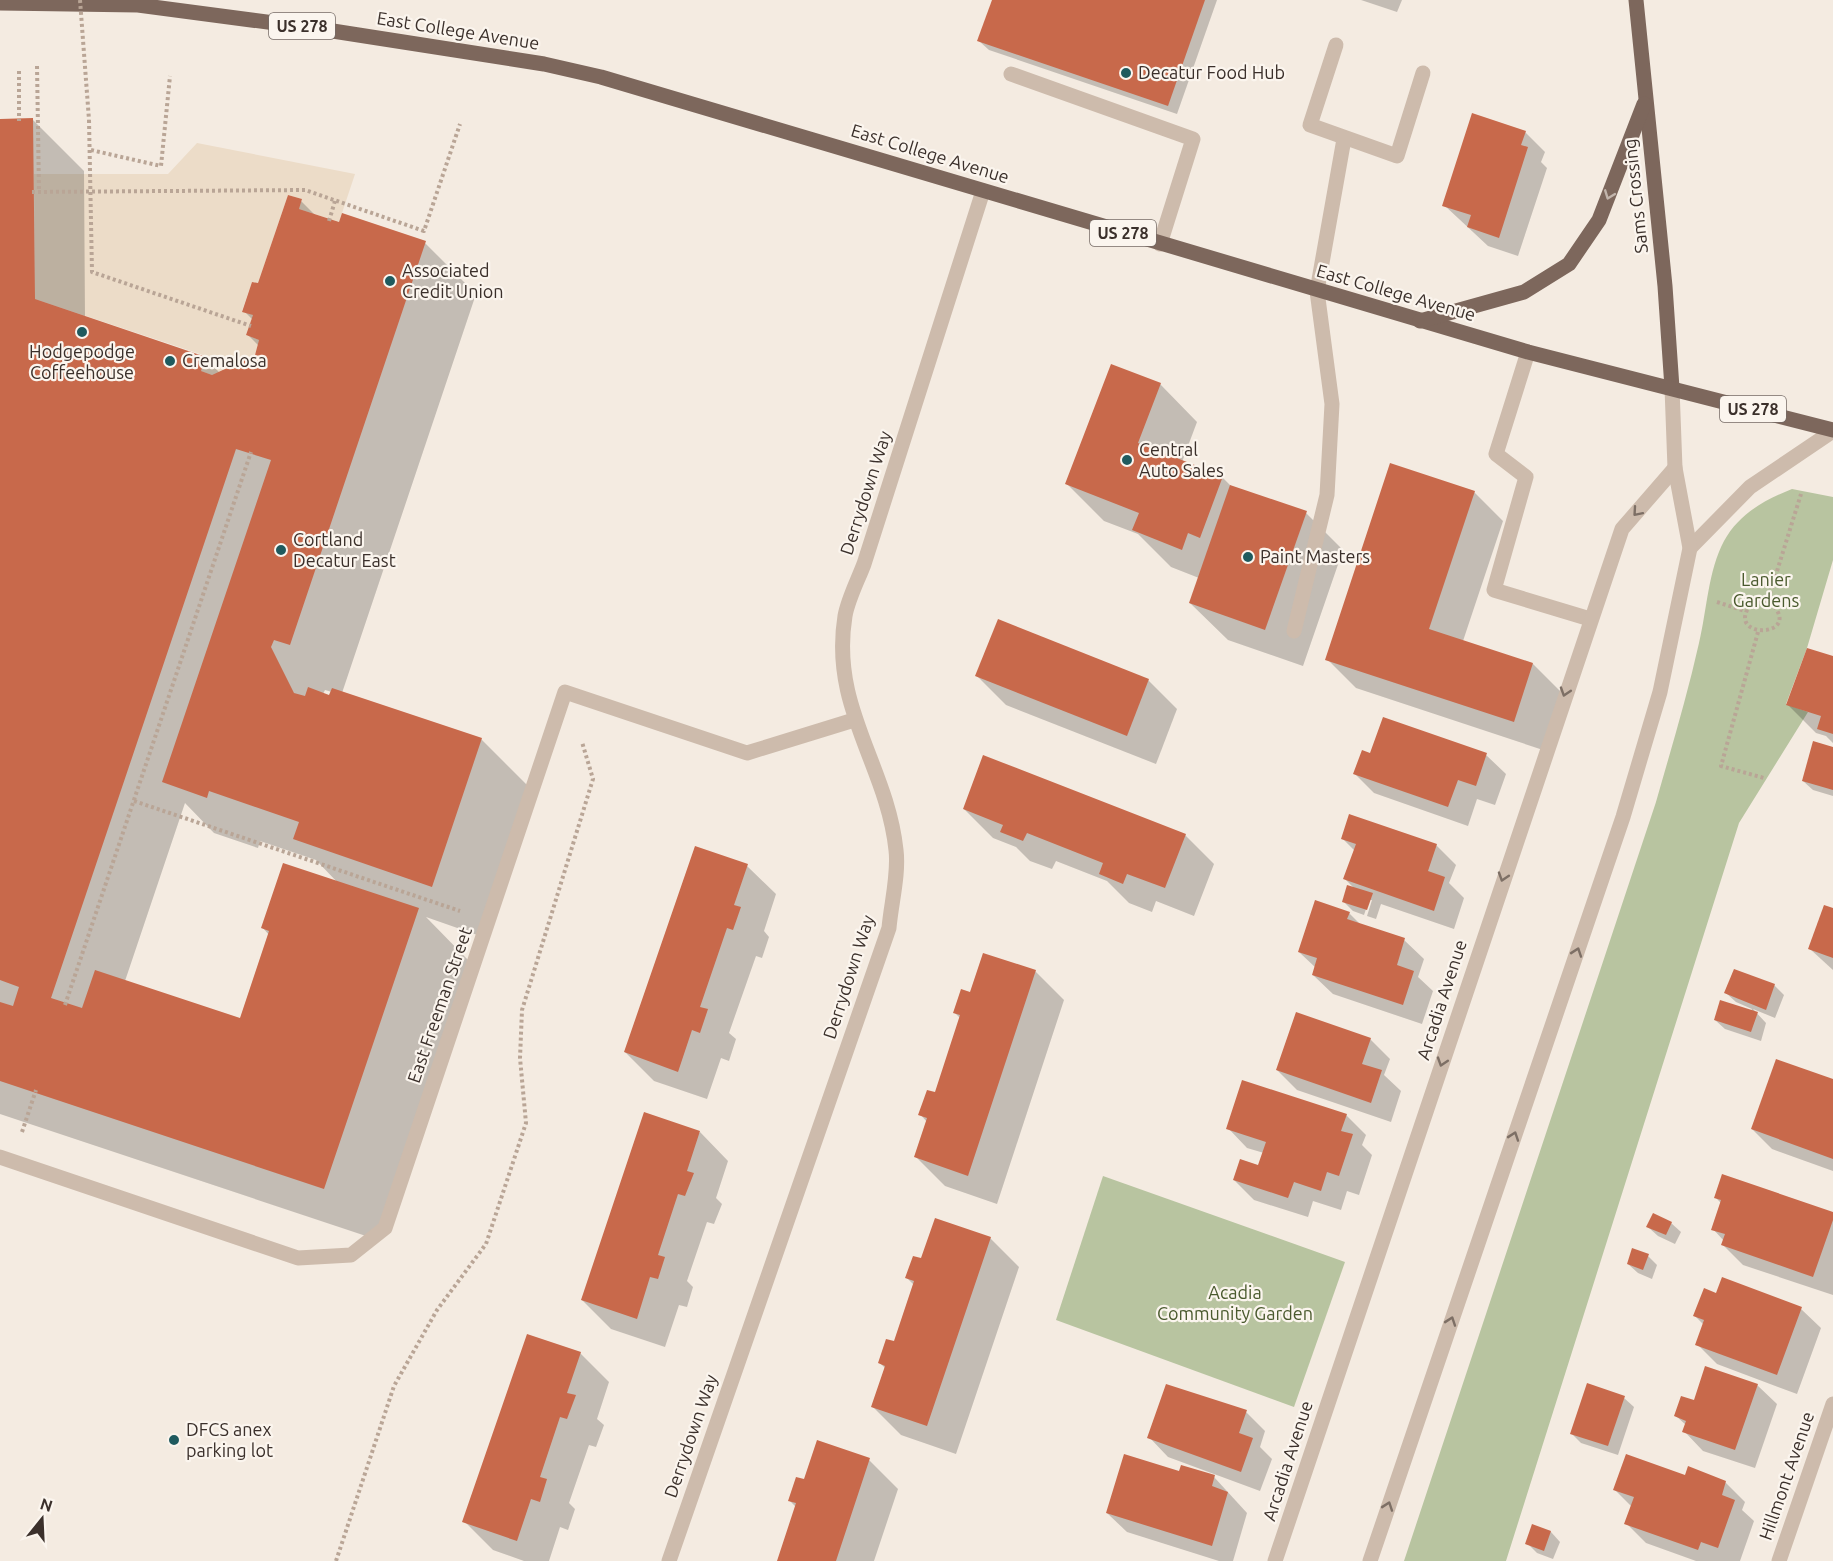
<svg xmlns="http://www.w3.org/2000/svg" width="1833" height="1561" viewBox="0 0 1833 1561" font-family="Ubuntu,sans-serif">
<style>
.green{fill:#b8c4a0}
.plaza{fill:#ecdcc8}
.shadow{fill:#0003;fill-rule:evenodd}
.building{fill:#c8694b}
.lines{fill:none;stroke-linecap:round;stroke-linejoin:round}
.path{stroke:#b9a596;stroke-width:4;stroke-dasharray:3 3;stroke-linecap:butt}
.minor{stroke:#cdbbac;stroke-width:15}
.major{stroke:#7d675c;stroke-width:15}
.path-bridge{stroke:#b9a596;stroke-width:4;stroke-dasharray:3 3;stroke-linecap:butt}
.oneway{stroke:#c2b5ac}
.oneway2{stroke:#7d6f65}
.poi-dot{fill:#1f5a5e;stroke:#fbf5ee;stroke-width:2}
.labels{text-anchor:middle;stroke-width:4.5;stroke-linejoin:round;paint-order:stroke}
.shield{fill:#fbf5ee;stroke:#756b66;stroke-width:1.5}
.shield-label{font-size:16px;font-weight:bold;fill:#3b302b}
.street-label{font-size:18px;fill:#3b302b;stroke:#fbf5ee}
.poi-label{font-size:18px;fill:#3b302b;stroke:#fbf5ee;text-anchor:start}
.park-label{font-size:18px;fill:#4a5a2e;stroke:#fbf5ee}
</style>
<rect width="100%" height="100%" fill="#f4ebe1"/>
<!-- green -->
<g class="green">
<path d="M1792,489L1833,497V560L1807,648L1786,704L1808,712L1739,823L1506,1561H1404L1656,802C1671,749 1687,697 1699,643C1707,610 1708,571 1724,541C1739,514 1764,500 1792,489Z"/>
<polygon points="1103,1176 1345,1262 1294,1407 1056,1320"/>
</g>
<!-- plaza -->
<polygon class="plaza" points="197,143 355,174 339,222 299,209 302,199 288,195 258,283 252,282 242,311 253,315 246,335 259,340 255,355 212,375 201,371 206,356 35,299 34,174 168,174"/>
<!-- shadow -->
<g class="shadow">
<polygon points="993,0 1217,0 1177,114 989,50 979,41"/>
<polygon points="1361,0 1402,0 1397,12"/>
<path d="M0,120H33L84,171L85,317L205,358L220,373L256,356L259,346L248,335L253,320L244,311L301,201L317,217L425,243L476,294L342,693L481,739L532,790L483,937L426,917L469,961L375,1239L0,1114ZM325,690L332,692L330,697L323,694ZM185,803L214,833L258,848L260,841L316,860L338,883L263,928L269,935L240,1020L125,981Z"/>
<polygon points="1525,132 1545,152 1541,162 1547,168 1518,256 1488,246 1444,205"/>
<polygon points="1160,384 1197,422 1182,462 1223,478 1232,487 1306,513 1343,550 1303,666 1228,640 1190,603 1199,578 1171,567 1138,534 1104,521 1066,483"/>
<polygon points="1474,492 1503,521 1463,641 1533,664 1562,693 1543,750 1356,688 1327,659"/>
<polygon points="1833,657 1833,743 1826,736 1816,733 1787,704"/>
<polygon points="977,676 1148,680 1177,709 1156,764 1006,705"/>
<polygon points="1833,749 1833,796 1813,790 1803,781"/>
<polygon points="1371,755 1486,755 1506,774 1495,805 1477,799 1468,826 1374,793 1355,774"/>
<polygon points="964,809 1185,835 1214,864 1194,916 1156,901 1152,912 1129,903 1107,881 1056,861 1052,869 1030,861 1016,847 993,838"/>
<polygon points="1343,839 1436,845 1456,865 1449,883 1464,898 1454,929 1381,904 1376,919 1367,916 1372,900 1369,900 1364,915 1353,911 1344,902 1355,889 1345,879 1355,851"/>
<polygon points="747,866 776,894 764,931 769,937 762,958 756,956 729,1033 736,1039 729,1061 721,1058 707,1099 654,1081 625,1052"/>
<polygon points="1833,909 1833,970 1810,949"/>
<polygon points="1349,913 1362,926 1404,940 1424,959 1418,977 1433,991 1422,1024 1333,994 1313,975 1316,968 1299,952"/>
<polygon points="1035,971 1064,1000 997,1204 945,1186 916,1157 927,1122 920,1114 936,1094 961,1019 954,1012 971,994"/>
<polygon points="1774,985 1784,995 1775,1018 1753,1009 1766,1023 1761,1041 1725,1029 1715,1020 1751,1011 1752,1009 1736,1002 1726,993"/>
<polygon points="1370,1039 1390,1059 1384,1075 1401,1091 1391,1122 1297,1090 1277,1070"/>
<polygon points="1833,1081 1833,1171 1772,1149 1752,1129"/>
<polygon points="1346,1115 1366,1135 1362,1145 1372,1155 1359,1195 1347,1191 1341,1210 1313,1201 1308,1217 1254,1200 1234,1180 1259,1167 1264,1153 1247,1148 1228,1128"/>
<polygon points="700,1132 728,1161 716,1198 722,1204 714,1224 707,1222 687,1281 693,1287 687,1307 679,1305 665,1347 611,1329 582,1300"/>
<polygon points="1716,1198 1833,1214 1833,1295 1743,1265 1723,1245 1724,1241 1713,1229 1722,1204"/>
<polygon points="1671,1223 1681,1232 1675,1244 1658,1236 1648,1227"/>
<polygon points="990,1238 1019,1267 956,1454 901,1435 872,1406 885,1368 880,1363 895,1343 914,1285 907,1278 922,1260"/>
<polygon points="1648,1256 1657,1265 1652,1279 1638,1273 1628,1264"/>
<polygon points="1717,1295 1801,1309 1821,1328 1797,1394 1717,1364 1697,1344 1704,1325 1695,1316"/>
<polygon points="580,1353 609,1382 597,1419 604,1425 596,1447 589,1445 569,1503 575,1509 568,1530 560,1527 549,1561 524,1561 493,1550 464,1521"/>
<polygon points="1757,1385 1777,1404 1755,1468 1703,1451 1684,1431 1686,1425 1676,1416 1695,1402"/>
<polygon points="1624,1398 1634,1407 1618,1455 1581,1443 1572,1434"/>
<polygon points="1246,1412 1265,1431 1260,1447 1272,1459 1260,1491 1168,1457 1149,1437"/>
<polygon points="869,1460 898,1489 874,1561 778,1561 796,1507 789,1500 805,1481"/>
<polygon points="1180,1472 1214,1477 1247,1513 1233,1561 1219,1561 1127,1532 1107,1513"/>
<polygon points="1686,1476 1725,1482 1745,1502 1742,1510 1754,1521 1740,1561 1696,1561 1646,1543 1626,1523 1632,1507 1615,1490"/>
<polygon points="1533,1526 1551,1532 1560,1542 1553,1559 1537,1553 1527,1543"/>
</g>
<!-- building -->
<g class="building">
<polygon points="992,0 1205,0 1168,106 977,41"/>
<polygon points="1472,113 1526,131 1521,145 1528,147 1499,238 1467,227 1471,215 1442,206"/>
<polygon points="33,118 35,299 206,357 201,371 212,375 255,355 259,340 246,335 253,315 242,312 252,282 258,283 288,195 302,199 299,209 339,222 342,213 426,241 290,645 274,640 271,647 294,693 305,696 308,687 329,695 332,688 482,738 432,887 293,839 299,822 209,791 207,798 162,782 271,460 236,449 51,998 82,1008 95,970 240,1018 269,931 261,928 283,863 419,908 324,1189 0,1081 0,1002 13,1006 19,987 0,980 0,119"/>
<polygon points="1111,364 1161,383 1138,443 1223,476 1200,538 1188,533 1182,550 1132,530 1139,513 1065,484"/>
<polygon points="1390,463 1475,491 1429,629 1533,663 1514,722 1325,660"/>
<polygon points="1230,485 1307,511 1265,630 1189,603"/>
<polygon points="998,619 1149,679 1127,736 975,676"/>
<polygon points="1807,648 1833,656 1833,734 1817,729 1821,716 1786,705"/>
<polygon points="1383,717 1487,753 1476,786 1458,780 1448,807 1353,774 1362,750 1370,753"/>
<polygon points="1813,741 1833,747 1833,790 1802,781"/>
<polygon points="983,755 1186,834 1165,888 1127,874 1123,884 1099,874 1103,863 1027,833 1023,841 1000,832 1003,825 963,809"/>
<polygon points="1349,814 1437,844 1428,871 1445,877 1434,911 1343,879 1356,844 1341,839"/>
<polygon points="695,846 748,864 734,905 741,907 733,930 727,928 700,1007 708,1009 700,1033 692,1030 678,1072 624,1052"/>
<polygon points="1347,885 1373,893 1367,910 1342,902"/>
<polygon points="1315,900 1350,912 1347,919 1405,938 1397,965 1414,971 1403,1005 1312,975 1317,958 1298,952"/>
<polygon points="1824,905 1833,908 1833,958 1808,949"/>
<polygon points="983,953 1036,970 968,1176 914,1157 927,1118 918,1115 922,1104 927,1090 935,1092 960,1015 953,1013 961,989 970,992"/>
<polygon points="1734,969 1775,984 1766,1010 1724,993"/>
<polygon points="1720,1000 1758,1012 1751,1032 1714,1020"/>
<polygon points="1296,1012 1371,1038 1362,1064 1382,1070 1371,1103 1276,1070"/>
<polygon points="1776,1059 1833,1079 1833,1159 1751,1129"/>
<polygon points="1242,1080 1347,1114 1341,1131 1353,1134 1339,1176 1327,1172 1321,1191 1294,1182 1288,1198 1233,1180 1240,1159 1258,1165 1266,1142 1226,1129"/>
<polygon points="644,1112 700,1131 687,1171 694,1173 685,1196 678,1194 658,1255 665,1257 658,1279 650,1277 637,1319 581,1300"/>
<polygon points="1722,1174 1833,1212 1833,1220 1813,1277 1721,1245 1725,1234 1711,1230 1721,1200 1714,1198"/>
<polygon points="1653,1213 1672,1222 1666,1235 1646,1227"/>
<polygon points="935,1218 991,1237 927,1426 871,1407 885,1366 878,1363 886,1339 894,1341 914,1281 905,1278 913,1256 921,1258"/>
<polygon points="1632,1248 1649,1254 1643,1270 1627,1264"/>
<polygon points="1722,1277 1802,1307 1777,1375 1695,1345 1704,1320 1693,1316 1704,1288 1716,1293"/>
<polygon points="527,1334 581,1352 567,1393 576,1395 567,1419 560,1417 540,1477 547,1479 540,1502 531,1499 517,1541 462,1522"/>
<polygon points="1705,1366 1758,1384 1735,1450 1682,1432 1686,1421 1674,1416 1681,1396 1694,1400"/>
<polygon points="1587,1383 1625,1396 1608,1446 1570,1434"/>
<polygon points="1166,1384 1247,1410 1239,1433 1253,1438 1241,1472 1147,1438"/>
<polygon points="817,1440 870,1458 836,1561 777,1561 796,1503 788,1501 796,1477 804,1479"/>
<polygon points="1124,1454 1179,1471 1181,1465 1215,1475 1212,1486 1228,1492 1212,1546 1106,1513"/>
<polygon points="1626,1454 1685,1475 1688,1466 1726,1481 1722,1495 1735,1500 1718,1548 1701,1542 1698,1550 1624,1524 1634,1497 1613,1490"/>
<polygon points="1532,1524 1551,1531 1544,1551 1525,1544"/>
</g>
<g class="lines">
<!-- path -->
<g class="path">
<polyline points="37,66 39,192"/>
<polyline points="19,71 19,121"/>
<polyline points="89,120 92,272 251,326"/>
<polyline points="91,150 161,166 170,76"/>
<polyline points="32,192 305,190 424,231 460,124"/>
<polyline points="329,221 335,201"/>
<path d="M1768,600L1751,604C1722,641 1810,638 1768,600L1801,494"/>
<polyline points="1717,602 1745,611"/>
<polyline points="1758,632 1721,766 1764,778"/>
<polyline points="134,801 460,911"/>
<polyline points="65,1005 251,452"/>
<polyline points="22,1132 36,1090"/>
<polyline points="336,1561 394,1386 437,1310 486,1244 526,1123 520,1058 522,1010 593,779 582,742"/>
</g>
<!-- minor -->
<g class="minor">
<polyline points="1336,45 1310,125 1397,156 1423,73"/>
<polyline points="1011,74 1193,139 1160,244"/>
<polyline points="1528,352 1496,454 1526,477 1494,590 1590,619"/>
<polyline points="1690,548 1750,487 1833,431"/>
<polyline points="1294,631 1327,495 1332,404 1317,291 1344,139"/>
<polyline points="0,1157 298,1258 351,1255 385,1228 565,692 747,753 854,720"/>
<path d="M669,1561L889,928C891,904 899,874 896,850C887,765 830,708 845,616C848,599 858,580 864,564L983,191"/>
<polyline points="1275,1561 1622,529 1675,468"/>
<polyline points="1370,1561 1623,817 1660,692 1690,548 1675,468 1672,388"/>
<polyline points="1779,1561 1833,1404"/>
</g>
<!-- major -->
<g class="major">
<polyline points="1636,0 1665,286 1672,388"/>
<polyline points="0,3 138,5 320,29 544,64 601,77 1528,352 1833,430"/>
<polyline points="1420,321 1524,292 1569,264 1599,220 1644,104"/>
</g>
<!-- path-bridge -->
<polyline class="path-bridge" points="80,0 89,120"/>
</g>
<!-- one-way arrows -->
<defs><path id="oneway-chevron" d="M-2-3.5L2.5 0L-2 3.5" fill="none" stroke-width="1.6" stroke-linecap="round" stroke-linejoin="round" transform="scale(1.5)"/></defs>
<use class="oneway" href="#oneway-chevron" transform="translate(1609 195) rotate(111)"/>
<g class="oneway2">
<use href="#oneway-chevron" transform="translate(1637 512) rotate(131)"/>
<use href="#oneway-chevron" transform="translate(1565 692) rotate(108)"/>
<use href="#oneway-chevron" transform="translate(1503 877) rotate(108)"/>
<use href="#oneway-chevron" transform="translate(1577 952) rotate(-71)"/>
<use href="#oneway-chevron" transform="translate(1442 1062) rotate(108)"/>
<use href="#oneway-chevron" transform="translate(1514 1136) rotate(-71)"/>
<use href="#oneway-chevron" transform="translate(1451 1321) rotate(-71)"/>
<use href="#oneway-chevron" transform="translate(1388 1506) rotate(-71)"/>
</g>
<!-- markers -->
<g class="poi-dot">
<circle cx="1126" cy="73" r="6"/>
<circle cx="390" cy="281" r="6"/>
<circle cx="82" cy="332" r="6"/>
<circle cx="170" cy="361" r="6"/>
<circle cx="1127" cy="460" r="6"/>
<circle cx="281" cy="550" r="6"/>
<circle cx="1248" cy="557" r="6"/>
<circle cx="174" cy="1440" r="6"/>
</g>
<g class="labels">
<!-- shield labels -->
<g class="shield">
<rect x="269" y="13" width="66" height="26" rx="4.5"/>
<rect x="1090" y="220" width="66" height="26" rx="4.5"/>
<rect x="1720" y="396" width="66" height="26" rx="4.5"/>
</g>
<g class="shield-label">
<text x="302" y="32">US 278</text>
<text x="1123" y="239">US 278</text>
<text x="1753" y="415">US 278</text>
</g>
<!-- street labels -->
<g class="street-label">
<text transform="translate(458 31) rotate(9)" y="6">East College Avenue</text>
<text transform="translate(930 154) rotate(17)" y="6">East College Avenue</text>
<text transform="translate(1636 196) rotate(-96)" y="6">Sams Crossing</text>
<text transform="translate(1396 293) rotate(16)" y="6">East College Avenue</text>
<text transform="translate(866 493) rotate(-72)" y="6">Derrydown Way</text>
<text transform="translate(849 977) rotate(-72)" y="6">Derrydown Way</text>
<text transform="translate(1442 1000) rotate(-72)" y="6">Arcadia Avenue</text>
<text transform="translate(440 1005) rotate(-71)" y="6">East Freeman Street</text>
<text transform="translate(691 1436) rotate(-71)" y="6">Derrydown Way</text>
<text transform="translate(1288 1461) rotate(-72)" y="6">Arcadia Avenue</text>
<text transform="translate(1787 1476) rotate(-71)" y="6">Hillmont Avenue</text>
</g>
<!-- poi labels -->
<g class="poi-label">
<text x="1138" y="79">Decatur Food Hub</text>
<text x="402" y="277">Associated<tspan x="402" dy="21">Credit Union</tspan></text>
<text x="82" y="358" text-anchor="middle">Hodgepodge<tspan x="82" dy="21">Coffeehouse</tspan></text>
<text x="182" y="367">Cremalosa</text>
<text x="1139" y="456">Central<tspan x="1139" dy="21">Auto Sales</tspan></text>
<text x="293" y="546">Cortland<tspan x="293" dy="21">Decatur East</tspan></text>
<text x="1260" y="563">Paint Masters</text>
<text x="186" y="1436">DFCS anex<tspan x="186" dy="21">parking lot</tspan></text>
</g>
<!-- park labels -->
<g class="park-label">
<text x="1766" y="586">Lanier<tspan x="1766" dy="21">Gardens</tspan></text>
<text x="1235" y="1299">Acadia<tspan x="1235" dy="21">Community Garden</tspan></text>
</g>
</g>
<!-- north arrow -->
<g transform="translate(42 1519) rotate(18)" stroke="#fbf5ee" stroke-width="4.5" paint-order="stroke">
<path d="M0-4.5L10 22L0 15L-10 22Z" fill="#3b302b"/>
<text y="-9" font-size="16" font-weight="bold" text-anchor="middle" fill="#3b302b">N</text>
</g>
</svg>
